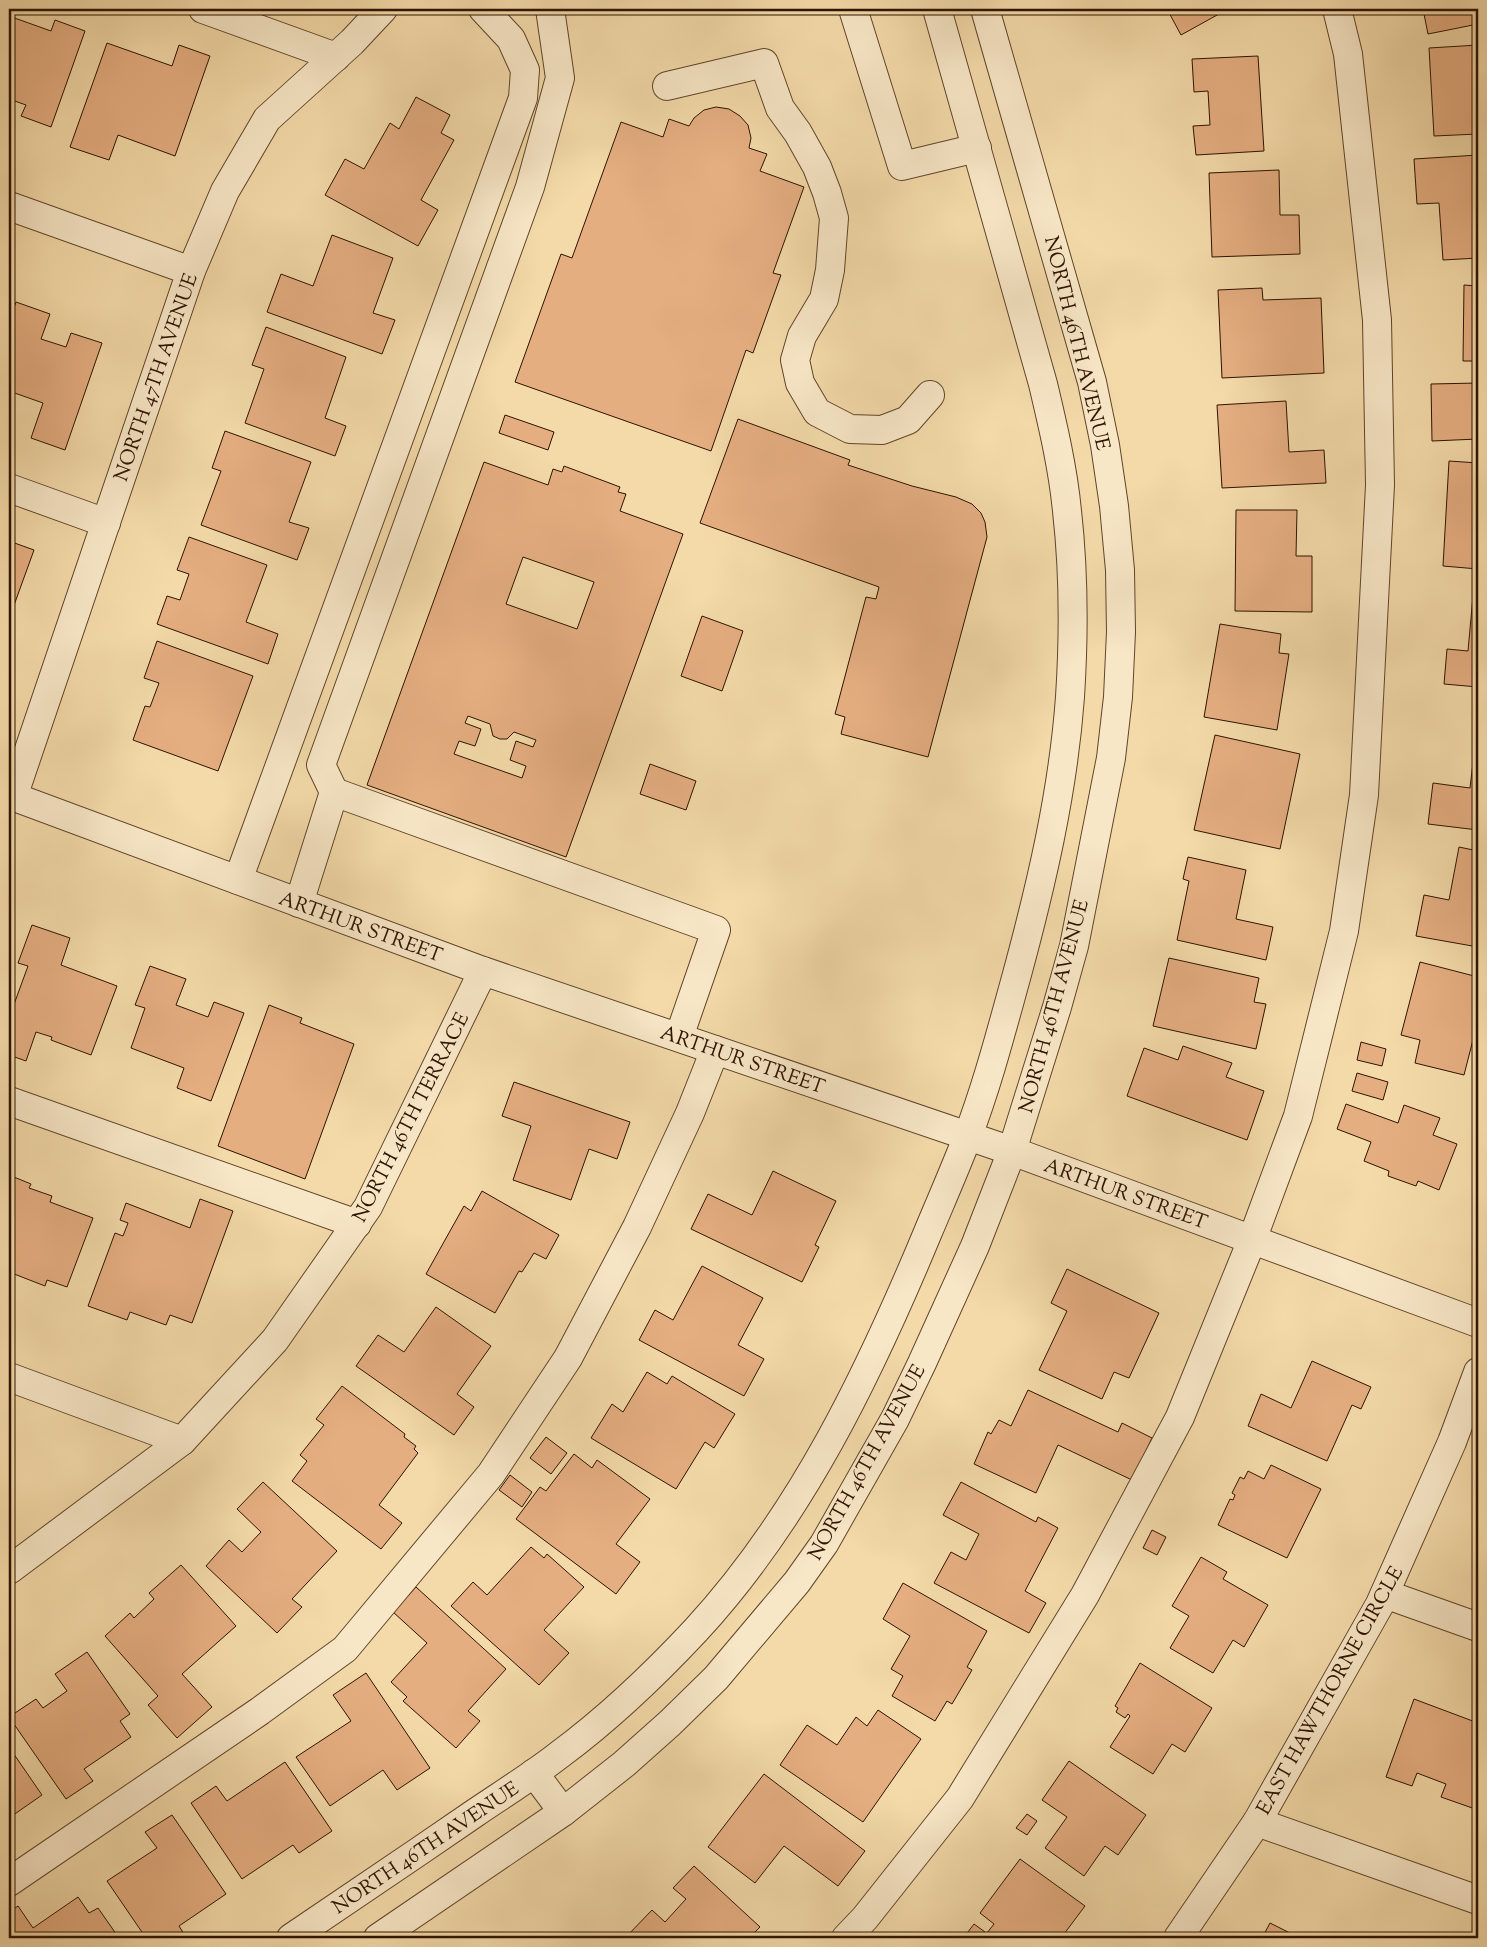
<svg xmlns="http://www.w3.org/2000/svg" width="1487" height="1947" viewBox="0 0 1487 1947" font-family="'Sorts Mill Goudy',serif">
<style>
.building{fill:#e5ae81;stroke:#2e1300;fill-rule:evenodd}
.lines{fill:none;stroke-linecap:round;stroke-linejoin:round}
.minor-casing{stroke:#60452a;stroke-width:30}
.minor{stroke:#f8e7c7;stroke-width:28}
.labels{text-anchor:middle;stroke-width:4;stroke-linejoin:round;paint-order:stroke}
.street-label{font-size:20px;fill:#2e1300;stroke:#f8e7c7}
</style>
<rect width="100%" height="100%" fill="#f4daa9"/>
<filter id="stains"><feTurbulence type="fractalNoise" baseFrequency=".004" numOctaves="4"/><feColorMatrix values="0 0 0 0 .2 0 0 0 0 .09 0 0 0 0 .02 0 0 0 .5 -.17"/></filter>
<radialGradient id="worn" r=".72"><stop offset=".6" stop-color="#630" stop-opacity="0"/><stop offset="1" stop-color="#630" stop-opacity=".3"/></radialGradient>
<!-- building -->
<g class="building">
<polygon points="1167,9 1228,9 1181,35"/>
<polygon points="1423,9 1478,9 1478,24 1428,34"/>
<polygon points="9,16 51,31 55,20 85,31 51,127 21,116 26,105 9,99"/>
<polygon points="107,43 172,66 179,45 210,56 175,156 118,135 109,160 70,147"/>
<polygon points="1478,45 1478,134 1434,136 1429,48"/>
<polygon points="1258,56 1264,151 1196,155 1193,126 1210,125 1208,91 1194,92 1192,59"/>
<polygon points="416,97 450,115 441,133 454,140 421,200 438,210 418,246 325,195 345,159 364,169 390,123 399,129"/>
<polygon points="716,107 729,109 740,116 748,125 751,138 749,148 767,154 760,171 804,187 773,273 781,275 753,353 746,350 711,451 515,382 561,254 572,258 621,122 663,137 669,119 689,126 694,118 704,110"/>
<polygon points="1478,155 1478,258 1443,260 1439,203 1417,204 1414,159"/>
<polygon points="1279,170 1280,215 1299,215 1300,254 1212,257 1209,173"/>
<polygon points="332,235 393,258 373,313 395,320 382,354 267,312 281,274 313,286"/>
<polygon points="1464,285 1478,286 1478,361 1463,361"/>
<polygon points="1262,288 1263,300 1321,298 1324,373 1222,378 1218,290"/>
<polygon points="16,302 50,314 41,339 66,347 71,333 102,343 65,450 31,438 43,403 9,391 9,322"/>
<polygon points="266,327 346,357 325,418 346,426 335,456 245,423 264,369 252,365"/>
<polygon points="1478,383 1478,439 1432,441 1431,384"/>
<polygon points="1286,401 1289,452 1324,450 1326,483 1222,488 1217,405"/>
<polygon points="505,415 554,432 548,450 499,433"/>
<polygon points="738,419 850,460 848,465 912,486 956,497 972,504 981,513 985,522 987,537 928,757 841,734 845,717 835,714 866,597 876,599 879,587 700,523"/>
<polygon points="225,431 311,462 289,522 309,528 297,560 201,525 221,471 212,468"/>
<polygon points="1449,461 1478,463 1478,569 1443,566"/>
<path d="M484,462L548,485L553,469L562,472L564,466L620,487L618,492L626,494L620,511L683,534L566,857L367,785ZM523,557L594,582L577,629L506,604ZM468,716L490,724L493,736L500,739H507L514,732L536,740L533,747L516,741L510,760L526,766L522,778L454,754L459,741L475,746L481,729L465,723Z"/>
<polygon points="1236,510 1297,510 1296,556 1312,556 1312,612 1235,611"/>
<polygon points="189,537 267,565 246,622 278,634 268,664 157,624 167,596 180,600 189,574 177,570"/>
<polygon points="9,541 34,550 9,619"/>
<polygon points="1473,596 1478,596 1478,687 1444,684 1447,649 1468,651"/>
<polygon points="702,616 743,631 722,691 681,676"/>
<polygon points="1220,624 1281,634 1279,653 1289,654 1277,730 1204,717"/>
<polygon points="157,641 253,676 218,771 133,740 145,706 150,707 159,683 144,678"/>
<polygon points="1478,720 1478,830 1428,824 1433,783 1470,788"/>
<polygon points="1215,735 1300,754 1280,849 1194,830"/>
<polygon points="650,764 696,781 686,810 640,794"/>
<polygon points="1459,847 1478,851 1478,947 1416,936 1424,895 1449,900"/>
<polygon points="1188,857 1246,870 1236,919 1273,927 1266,960 1177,940 1189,881 1183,879"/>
<polygon points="32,925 70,938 61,965 117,986 91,1055 51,1040 52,1037 36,1032 26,1061 9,1055 9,1018 28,966 18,963"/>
<polygon points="1169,958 1259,978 1254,1002 1266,1004 1256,1049 1153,1026"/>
<polygon points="1420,962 1478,977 1478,1033 1475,1032 1464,1075 1415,1063 1420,1040 1401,1035"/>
<polygon points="150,966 186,979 176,1005 208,1017 214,1002 244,1013 211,1101 177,1088 184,1068 131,1048 145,1008 135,1005"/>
<polygon points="269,1005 302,1018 300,1023 354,1044 305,1179 218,1146"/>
<polygon points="1361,1042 1386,1049 1382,1066 1357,1060"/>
<polygon points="1183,1046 1232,1063 1226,1077 1264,1091 1247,1140 1127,1096 1144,1048 1178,1060"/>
<polygon points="1357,1073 1388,1082 1383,1100 1352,1091"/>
<polygon points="514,1082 630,1122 617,1159 589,1149 571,1200 513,1180 531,1126 502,1116"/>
<polygon points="1346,1104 1398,1123 1404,1105 1440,1118 1433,1135 1457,1144 1439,1190 1418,1181 1416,1186 1388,1176 1389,1171 1364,1161 1371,1142 1337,1129"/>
<polygon points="773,1171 836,1201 815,1245 819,1247 802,1282 691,1229 708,1194 752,1215"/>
<polygon points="9,1175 31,1184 29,1188 52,1196 50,1202 93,1218 67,1287 47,1280 45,1286 9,1272"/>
<polygon points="482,1191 559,1235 546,1259 534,1253 522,1272 519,1271 495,1313 426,1274 464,1206 471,1211"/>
<polygon points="200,1199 233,1211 192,1323 170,1315 166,1325 130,1312 127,1320 88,1306 115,1233 123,1236 128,1223 120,1220 126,1203 190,1228"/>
<polygon points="702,1266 763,1298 738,1345 764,1359 744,1396 639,1340 655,1310 673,1320"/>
<polygon points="1067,1269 1159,1313 1129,1378 1114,1372 1102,1399 1039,1370 1067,1311 1051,1303"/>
<polygon points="436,1307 491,1346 457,1394 474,1407 454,1435 356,1366 378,1335 404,1352"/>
<polygon points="1312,1361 1371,1387 1361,1409 1352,1405 1327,1461 1248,1426 1261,1394 1291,1408"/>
<polygon points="647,1372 667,1384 672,1376 735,1414 714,1448 705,1442 676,1489 591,1438 612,1404 623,1412"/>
<polygon points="342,1386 405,1434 404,1437 416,1446 414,1449 418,1453 379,1505 402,1523 381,1549 292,1481 307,1461 300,1455 324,1425 316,1419"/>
<polygon points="1028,1390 1118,1432 1122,1423 1152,1438 1132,1480 1058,1445 1036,1493 974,1464 988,1432 991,1434 999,1420 1011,1426"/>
<polygon points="546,1437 567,1453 551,1474 530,1458"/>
<polygon points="574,1454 592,1468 597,1460 650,1499 616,1544 640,1562 616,1594 516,1519 540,1487 546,1491"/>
<polygon points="1271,1465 1321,1489 1287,1558 1218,1525 1230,1499 1233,1500 1235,1495 1232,1493 1240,1477 1244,1479 1248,1471 1264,1479"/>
<polygon points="510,1475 532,1492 522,1507 499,1490"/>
<polygon points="263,1482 337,1551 292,1599 302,1607 277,1633 206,1566 229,1540 242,1552 261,1532 237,1509"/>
<polygon points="961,1482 1036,1522 1038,1517 1058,1528 1025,1591 1046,1603 1029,1633 934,1583 951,1552 966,1560 979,1534 943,1515"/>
<polygon points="1152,1530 1166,1537 1157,1555 1143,1548"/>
<polygon points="531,1547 544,1558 547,1554 584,1587 544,1630 569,1653 539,1685 451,1606 473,1582 487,1595"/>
<polygon points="1201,1557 1227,1572 1223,1579 1268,1605 1244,1647 1233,1640 1213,1673 1170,1648 1189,1616 1172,1606"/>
<polygon points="181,1565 236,1626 182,1674 212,1707 177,1738 148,1705 158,1696 105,1636 130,1613 134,1618 154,1599 149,1593"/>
<polygon points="903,1583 987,1631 967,1667 972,1670 952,1704 947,1701 935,1721 892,1696 903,1676 891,1669 910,1636 883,1619"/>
<polygon points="416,1587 506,1669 468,1711 480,1721 456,1748 403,1701 407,1697 391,1682 427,1643 393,1612"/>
<polygon points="87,1652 130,1714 120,1721 131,1737 84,1769 93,1781 66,1799 9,1717 36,1699 43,1708 67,1691 55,1674"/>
<polygon points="1140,1663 1212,1708 1185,1752 1172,1744 1153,1774 1110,1747 1130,1716 1128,1714 1125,1718 1116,1712 1118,1708 1115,1706"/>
<polygon points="366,1673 430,1768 397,1790 383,1770 330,1806 296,1757 351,1721 333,1695"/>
<polygon points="1414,1699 1478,1723 1478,1810 1441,1797 1446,1784 1417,1773 1412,1786 1386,1777"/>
<polygon points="878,1710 921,1739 863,1822 780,1765 807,1725 837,1745 856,1717 867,1726"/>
<polygon points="9,1747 42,1795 9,1818"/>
<polygon points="1069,1761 1146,1815 1118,1855 1105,1846 1084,1876 1045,1848 1067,1817 1042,1800"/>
<polygon points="285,1762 332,1831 299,1853 293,1845 242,1879 191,1803 216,1786 227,1801"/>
<polygon points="764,1774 865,1851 838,1886 784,1846 755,1883 708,1847"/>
<polygon points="1027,1814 1037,1821 1027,1835 1016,1828"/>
<polygon points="172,1815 226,1894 179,1926 184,1934 178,1938 146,1938 107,1881 157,1848 145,1832"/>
<polygon points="1020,1859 1085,1906 1061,1938 1048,1937 1047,1938 983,1938 994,1924 980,1913"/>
<polygon points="694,1866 760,1927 749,1938 625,1938 652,1910 665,1922 686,1899 673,1888"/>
<polygon points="78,1897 89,1913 98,1908 119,1938 9,1938 9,1912 18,1906 33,1928"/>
<polygon points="1270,1923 1300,1938 1262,1938"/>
<polygon points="974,1924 985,1932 980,1938 965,1938 964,1937"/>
</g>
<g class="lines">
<defs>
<g id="minor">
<polyline points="203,9 336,57"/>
<polyline points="853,9 902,166 977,148"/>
<polyline points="667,86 764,63 780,108 798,133 817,167 827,193 834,218 830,270 824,299 802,336 795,360 800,383 817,412 850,429 882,430 908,420 930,395"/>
<polyline points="9,206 191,271"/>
<polyline points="9,488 106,523"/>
<polyline points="334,792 716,930 679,1037"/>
<polyline points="9,795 483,971 1012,1151 1478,1323"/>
<polyline points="13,797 191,271 225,191 267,119 352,42 383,9"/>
<polyline points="238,880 523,98 525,70 511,39 483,9"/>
<polyline points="299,903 334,792 321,765 530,187 560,78 550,9"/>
<polyline points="9,1101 357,1224"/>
<polyline points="9,1377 182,1441"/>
<polyline points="9,1570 182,1441 275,1340 368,1207 483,971"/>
<polyline points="1385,1594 1478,1627"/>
<polyline points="534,1773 563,1812"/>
<polyline points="1257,1822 1478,1900"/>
<polyline points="9,1882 260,1711 345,1649 491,1474 568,1358 637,1227 690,1113 715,1050"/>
<path d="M291,1938C353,1896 414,1855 475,1813C503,1794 532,1776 559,1755C609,1718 654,1675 696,1630C801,1516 869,1374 928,1232C941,1201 955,1169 967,1138C987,1086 1001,1032 1016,978C1041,886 1063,793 1070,697C1074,635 1074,573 1067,511C1063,469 1053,426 1043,384L937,9"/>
<polyline points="378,1938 563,1812 624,1764 670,1723 716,1678 797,1582 824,1544 895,1419 922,1363 975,1246 1012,1151 1057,1007 1074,946 1111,758 1118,697 1121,632 1120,570 1114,506 1105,445 1092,382 985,9"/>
<polyline points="846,1938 865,1918 960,1798 1085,1595 1180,1417 1252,1240 1298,1116 1344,931 1364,795 1380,485 1377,320 1348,54 1337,9"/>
<polyline points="1178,1938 1257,1822 1380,1604 1452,1442 1478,1372"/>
</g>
</defs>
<!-- minor casing -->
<use href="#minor" class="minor-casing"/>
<!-- minor -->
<use href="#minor" class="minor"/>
</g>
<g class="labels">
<!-- street labels -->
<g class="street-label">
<text transform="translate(1078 343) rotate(76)" y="7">NORTH 46TH AVENUE</text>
<text transform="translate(155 377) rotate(-71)" y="7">NORTH 47TH AVENUE</text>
<text transform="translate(361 926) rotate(20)" y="7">ARTHUR STREET</text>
<text transform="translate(1053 1006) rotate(-75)" y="7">NORTH 46TH AVENUE</text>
<text transform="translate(743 1059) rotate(19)" y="7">ARTHUR STREET</text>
<text transform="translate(410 1117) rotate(-63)" y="7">NORTH 46TH TERRACE</text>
<text transform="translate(1126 1193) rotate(20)" y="7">ARTHUR STREET</text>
<text transform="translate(866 1462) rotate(-61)" y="7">NORTH 46TH AVENUE</text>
<text transform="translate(1329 1690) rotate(-61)" y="7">EAST HAWTHORNE CIRCLE</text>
<text transform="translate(425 1847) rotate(-34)" y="7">NORTH 46TH AVENUE</text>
</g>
</g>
<!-- margin -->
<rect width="1487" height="1947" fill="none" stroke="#f4daa9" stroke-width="30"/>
<rect x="10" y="10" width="1467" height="1927" fill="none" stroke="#2e1300" stroke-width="2.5"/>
<rect x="15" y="15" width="1457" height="1917" fill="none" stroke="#2e1300"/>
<rect width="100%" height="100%" filter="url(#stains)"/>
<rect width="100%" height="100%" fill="url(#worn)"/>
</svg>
